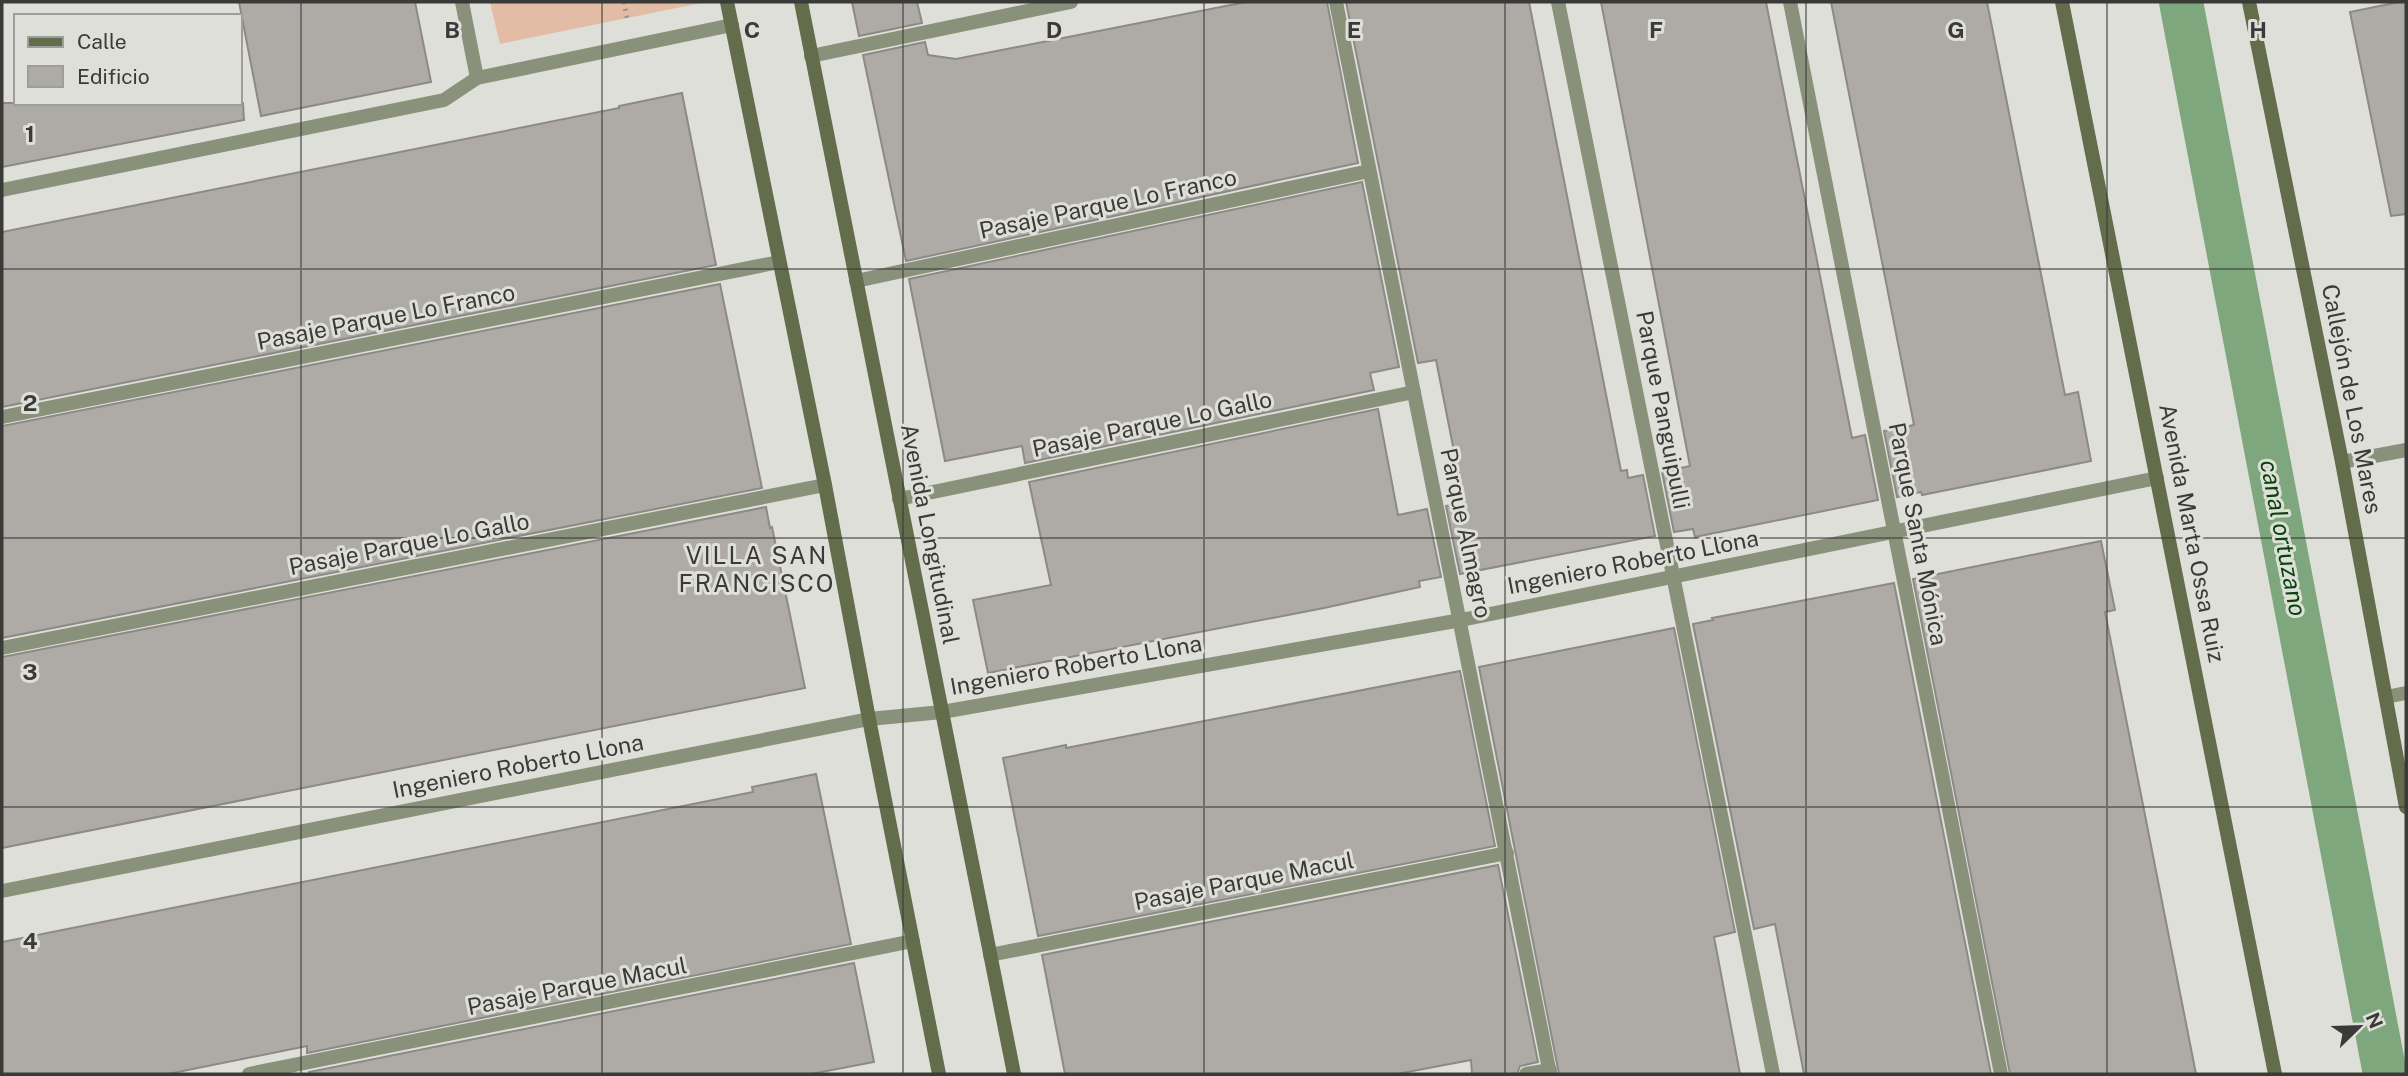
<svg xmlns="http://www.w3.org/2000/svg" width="2408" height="1076" viewBox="0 0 2408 1076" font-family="'Public Sans',sans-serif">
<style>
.green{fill:#e2bca4}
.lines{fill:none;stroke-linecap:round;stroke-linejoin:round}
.canal{stroke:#7fa77d;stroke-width:44}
.building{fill:#aeaba6;stroke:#8d8a86;stroke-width:2}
.path{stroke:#93938e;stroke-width:4.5;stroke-dasharray:2 5;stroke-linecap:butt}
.street{stroke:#8a917b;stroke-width:14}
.secondary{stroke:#636c4b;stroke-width:14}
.grid{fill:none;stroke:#3a3a38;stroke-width:2;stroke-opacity:0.55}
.labels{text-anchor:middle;stroke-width:6;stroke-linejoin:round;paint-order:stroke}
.street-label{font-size:23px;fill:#3a3a38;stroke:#dfdfd9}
.water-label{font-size:24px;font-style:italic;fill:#07440a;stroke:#dfdfd9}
.neighbourhood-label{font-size:24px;letter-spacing:2px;fill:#3a3a38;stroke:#dfdfd9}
.grid-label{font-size:23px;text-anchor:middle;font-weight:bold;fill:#3a3a38;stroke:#dfdfd9;stroke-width:6;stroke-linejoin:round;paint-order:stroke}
</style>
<rect width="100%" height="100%" fill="#dfdfd9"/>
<!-- green -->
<polygon class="green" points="490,2 701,2 701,3 500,44"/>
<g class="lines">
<!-- canal -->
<polyline class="canal" points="2181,2 2385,1074"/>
</g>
<!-- building -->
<g class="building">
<polygon points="239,2 415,2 431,82 261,116"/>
<polygon points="852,2 917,2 922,23 859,36"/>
<polygon points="1246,2 1327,2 1358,163 906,261 863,55 925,42 928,55 956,59"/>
<polygon points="1346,2 1529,2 1621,471 1627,470 1628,478 1643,475 1655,536 1460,574 1446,506 1464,502 1436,360 1418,363"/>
<polygon points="1601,2 1766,2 1852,438 1865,435 1878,500 1695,537 1693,529 1674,532 1662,472 1690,466"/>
<polygon points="1831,2 1987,2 2065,395 2078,392 2091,461 1922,495 1921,492 1897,497 1884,431 1914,425"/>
<polygon points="2399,2 2406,2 2406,214 2391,216 2350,12"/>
<polygon points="682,93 716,265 2,407 2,232 619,108 619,106"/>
<polygon points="2,103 243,103 244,120 2,167"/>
<polygon points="1362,182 1399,367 1370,373 1374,390 1025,463 1022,446 945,461 909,279"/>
<polygon points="720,284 762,488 2,638 2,426"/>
<polygon points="1378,409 1398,515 1427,509 1441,577 1419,581 1420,587 1324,608 988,673 973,600 1051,585 1029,482"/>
<polygon points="766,507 770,528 772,527 805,688 2,848 2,657"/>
<polygon points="2101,541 2115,610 2105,612 2196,1074 2010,1074 1913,579"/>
<polygon points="1894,583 1991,1074 1804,1074 1775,924 1754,929 1693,624 1713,620 1712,618"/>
<polygon points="1674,628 1735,932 1714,937 1740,1074 1559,1074 1479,667"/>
<polygon points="1460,671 1495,846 1038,936 1003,758 1066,745 1066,748"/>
<polygon points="816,774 851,944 307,1053 307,1046 168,1074 2,1074 2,942 753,792 752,787"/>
<polygon points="1498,865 1538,1062 1520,1066 1517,1074 1472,1074 1471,1060 1397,1074 1065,1074 1042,955"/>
<polygon points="854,963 874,1062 811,1074 309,1074 309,1072"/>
</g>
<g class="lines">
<!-- path -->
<polyline class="path" points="624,2 627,18"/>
<!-- street -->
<g class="street">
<polyline points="462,2 477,78"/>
<polyline points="1336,2 1550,1074"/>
<polyline points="1558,2 1773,1074"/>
<polyline points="1790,2 2001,1074"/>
<polyline points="811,56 1071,2"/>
<polyline points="2,190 444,100 477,78 732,25"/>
<polyline points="856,281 1369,171"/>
<polyline points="2,417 779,262"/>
<polyline points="2342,462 2406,450"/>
<polyline points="899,499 1414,392"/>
<polyline points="2,648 825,485"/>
<polyline points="2386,697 2406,693"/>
<polyline points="2,891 869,719 942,712 1461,620 2157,478"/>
<polyline points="990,955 1507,853"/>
<polyline points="249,1074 913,941"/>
<polyline points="1526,1074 1550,1070"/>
</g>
<!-- secondary -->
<g class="secondary">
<polyline points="727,2 825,485 869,719 939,1074"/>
<polyline points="801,2 1014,1074"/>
<polyline points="2062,2 2275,1074"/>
<polyline points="2249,2 2342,462 2406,807"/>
</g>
</g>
<!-- grid -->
<path class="grid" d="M301,2V1074M602,2V1074M903,2V1074M1204,2V1074M1505,2V1074M1806,2V1074M2107,2V1074M2,269H2406M2,538H2406M2,807H2406"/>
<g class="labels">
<!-- street labels -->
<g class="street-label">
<text transform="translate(1108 204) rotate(-12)" y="8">Pasaje Parque Lo Franco</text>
<text transform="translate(386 317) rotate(-11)" y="8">Pasaje Parque Lo Franco</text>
<text transform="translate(2352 399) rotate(79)" y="8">Callejón de Los Mares</text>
<text transform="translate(1663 410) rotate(79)" y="8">Parque Panguipulli</text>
<text transform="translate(1152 424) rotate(-12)" y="8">Pasaje Parque Lo Gallo</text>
<text transform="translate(1466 533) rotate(78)" y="8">Parque Almagro</text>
<text transform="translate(2192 533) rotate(79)" y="8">Avenida Marta Ossa Ruiz</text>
<text transform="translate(930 534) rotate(79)" y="8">Avenida Longitudinal</text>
<text transform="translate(1918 534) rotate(79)" y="8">Parque Santa Mónica</text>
<text transform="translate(409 544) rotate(-11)" y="8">Pasaje Parque Lo Gallo</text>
<text transform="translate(1633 562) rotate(-11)" y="8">Ingeniero Roberto Llona</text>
<text transform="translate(1076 665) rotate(-10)" y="8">Ingeniero Roberto Llona</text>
<text transform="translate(518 766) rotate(-11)" y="8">Ingeniero Roberto Llona</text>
<text transform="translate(1244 881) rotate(-11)" y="8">Pasaje Parque Macul</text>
<text transform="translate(577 986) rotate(-11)" y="8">Pasaje Parque Macul</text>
</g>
<!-- water labels -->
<g class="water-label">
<text transform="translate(2283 538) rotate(79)" y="8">canal ortuzano</text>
</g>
<!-- neighbourhood labels -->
<g class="neighbourhood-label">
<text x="757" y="564">VILLA SAN<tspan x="757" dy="28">FRANCISCO</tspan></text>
</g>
</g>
<g class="grid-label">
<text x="452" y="38">B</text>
<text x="752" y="38">C</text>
<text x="1054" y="38">D</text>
<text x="1354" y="38">E</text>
<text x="1656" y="38">F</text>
<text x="1956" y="38">G</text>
<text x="2258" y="38">H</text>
<text x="30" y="142">1</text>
<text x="30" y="411">2</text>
<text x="30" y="680">3</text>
<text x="30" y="949">4</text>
</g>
<!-- border -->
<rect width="2408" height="1076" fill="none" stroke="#3a3a38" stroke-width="7"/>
<!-- legend -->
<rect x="14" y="14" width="228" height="91" fill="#dfdfd9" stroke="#9d9d99" stroke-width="2"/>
<rect x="28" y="37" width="35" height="10" fill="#636c4b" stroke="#9d9d99" stroke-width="2"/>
<text x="77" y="49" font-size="21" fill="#3a3a38">Calle</text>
<rect x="28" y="66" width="35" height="21" fill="#aeaba6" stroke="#9d9d99" stroke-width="2"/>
<text x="77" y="84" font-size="21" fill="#3a3a38">Edificio</text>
<!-- north arrow -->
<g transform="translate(2359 1027) rotate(67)" stroke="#dfdfd9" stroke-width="5" paint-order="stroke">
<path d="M0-5L12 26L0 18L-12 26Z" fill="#3a3a38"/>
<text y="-10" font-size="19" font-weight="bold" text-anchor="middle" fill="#3a3a38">N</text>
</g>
</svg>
